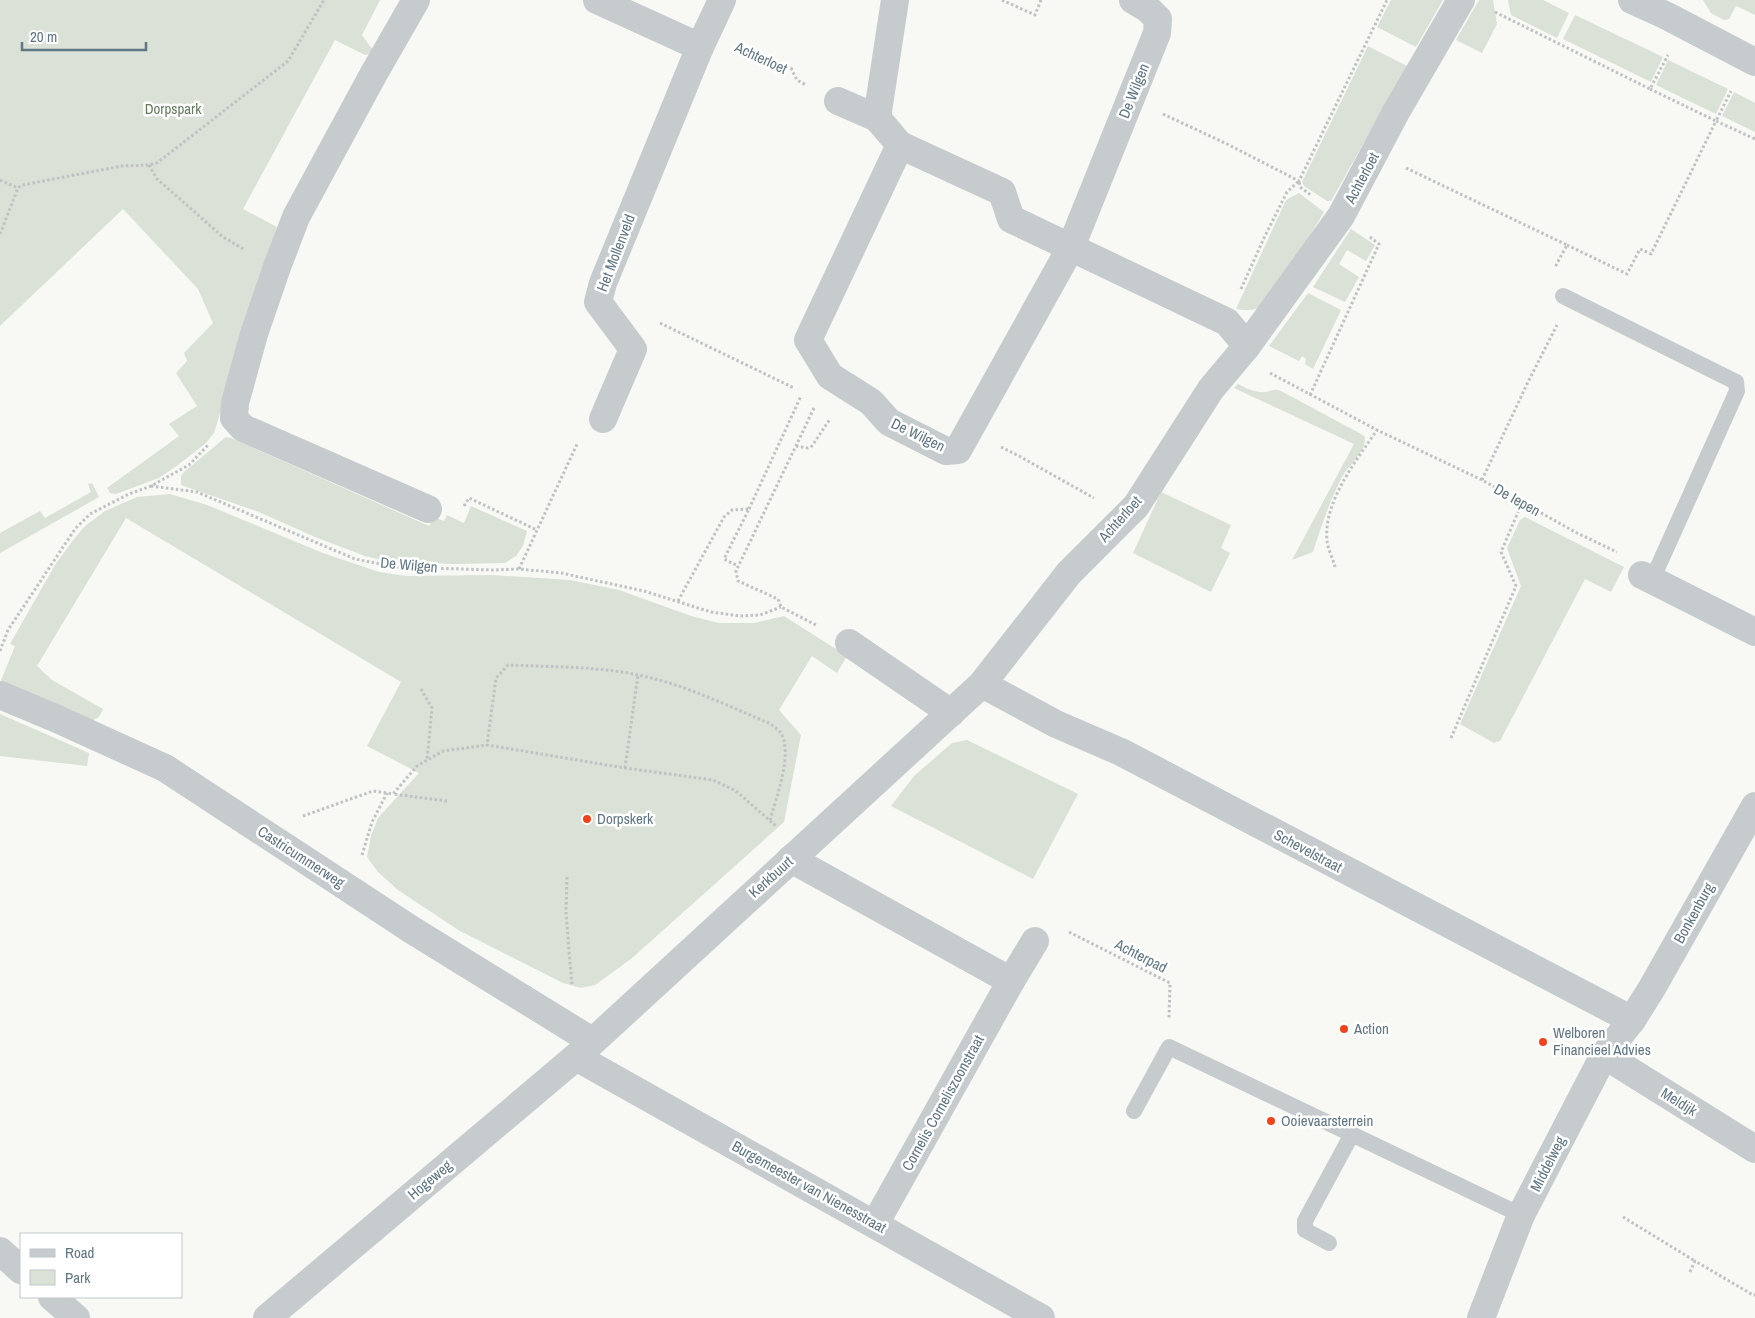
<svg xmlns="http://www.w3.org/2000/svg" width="1755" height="1318" viewBox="0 0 1755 1318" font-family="'Archivo Narrow',sans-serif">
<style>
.green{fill:#dae1d6}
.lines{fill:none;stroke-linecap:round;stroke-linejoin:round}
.path{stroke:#bfc2c4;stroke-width:3;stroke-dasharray:2.5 2.5;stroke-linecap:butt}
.lane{stroke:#c6cbce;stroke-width:16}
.street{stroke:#c6cbce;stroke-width:28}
.poi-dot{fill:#f3421b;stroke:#fff;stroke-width:2}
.labels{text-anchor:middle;stroke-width:5;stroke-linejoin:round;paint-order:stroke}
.street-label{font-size:15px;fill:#607683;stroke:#fff}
.park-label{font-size:15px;fill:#667a60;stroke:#fff}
.poi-label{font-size:15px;fill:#607683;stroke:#fff;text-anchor:start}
</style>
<rect width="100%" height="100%" fill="#f8f8f5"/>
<!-- green -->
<g class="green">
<polygon points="0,0 380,0 362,35 373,50 370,54 365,55 335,40 243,209 277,227 214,433 206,443 178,465 159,478 116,494 110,493 107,488 179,436 169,424 197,406 176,373 187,361 184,353 213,323 198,289 123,209 0,326"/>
<polygon points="1391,0 1443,0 1416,47 1377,27"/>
<polygon points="1479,0 1493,0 1497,24 1482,53 1456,40"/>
<polygon points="1508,0 1543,0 1569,13 1557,38 1511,15"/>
<polygon points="1703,0 1755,0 1755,15 1736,6 1729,19 1724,20 1711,13"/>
<polygon points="1575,15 1663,57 1651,82 1563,39"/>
<polygon points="1368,46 1407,66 1331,201 1327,201 1304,186 1302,182"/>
<polygon points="1668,60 1728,89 1716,114 1656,85"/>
<polygon points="1734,92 1755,103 1755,132 1722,116"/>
<path d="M1299,193L1324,212L1272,299C1261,309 1251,312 1236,309L1286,200Z"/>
<polygon points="1351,229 1375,245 1366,261 1347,250 1339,264 1359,277 1345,302 1313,287"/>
<polygon points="1308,293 1341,310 1313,369 1305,364 1306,359 1302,356 1299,361 1269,346"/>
<path d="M1238,384C1246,388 1255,393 1266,392C1272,391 1274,388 1281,391L1361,434L1365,437C1366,451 1349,465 1342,477C1330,500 1321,527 1313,552L1292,560L1354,444L1234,388Z"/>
<polygon points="226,437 231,438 429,526 434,517 444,521 447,515 464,523 471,506 527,531 523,546 516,556 505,563 453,564 381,560 365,556 315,537 259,512 181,485 181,476 184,472"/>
<polygon points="92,483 99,497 0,553 0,533 40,511 45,518 91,492 88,484"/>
<polygon points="1161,492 1231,525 1221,548 1230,553 1211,592 1133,553"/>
<path d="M170,494L207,505L323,553L379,572L406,576L492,575L570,580L619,590L691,616L719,623H754L784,616L847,656L837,673L812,656L779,710L801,735L784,822L631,959L595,985L581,988L563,983L460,931L398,890L378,872L367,857L371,836L378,818L419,773L367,746L401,682L126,518L37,666L52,680L103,709C100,716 98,719 90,721L0,683L15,646L10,644L55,565L74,539L85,526L105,511L137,497Z"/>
<polygon points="1525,517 1624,567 1611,592 1585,579 1500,741 1494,743 1460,724 1521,586 1507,548 1520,520"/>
<polygon points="0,714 89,753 87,766 0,756"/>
<polygon points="967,740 1078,794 1033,879 891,806 914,776 952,743"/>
</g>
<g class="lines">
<!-- path -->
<g class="path">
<polyline points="1002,0 1035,15 1041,0"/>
<polyline points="1495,12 1650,89 1668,55"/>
<polyline points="740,47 791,68 797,80 806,85"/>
<polyline points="1650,89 1716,121 1731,91"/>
<polyline points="1163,114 1227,144 1299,181 1387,0"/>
<polyline points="149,165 157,179 189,207 223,237 245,250"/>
<polyline points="1406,168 1567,245 1555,267"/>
<polyline points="0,180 18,188"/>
<polyline points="0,234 18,188 22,185 122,166 149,165 157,163 288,61 324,0"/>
<polyline points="1567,245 1627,274 1640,249 1651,254 1716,121 1755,139"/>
<polyline points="1241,289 1264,238 1287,192 1299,181 1300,187 1312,196"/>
<polyline points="660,323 794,388"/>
<polyline points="1270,373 1377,430 1482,480 1577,533 1617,552"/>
<polyline points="1310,395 1379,244 1370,237"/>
<polyline points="814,408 736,571 738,581 778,599 781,607 818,626"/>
<polyline points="796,446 808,448 812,446 830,419"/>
<polyline points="1001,447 1019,456 1094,498"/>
<polyline points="1482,480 1527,384 1557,325"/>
<polyline points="151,486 197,492 355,559 395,567 493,570 519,569 561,573 644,591 711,612 740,616 760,615 781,607"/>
<polyline points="464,506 469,498 537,530"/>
<polyline points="749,509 801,396"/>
<path d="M1335,567C1333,559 1328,549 1327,541C1323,502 1356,461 1377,430"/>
<polyline points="519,569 578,442"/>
<polyline points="678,601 724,517 732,510 749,509 724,559 738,566"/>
<polyline points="0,651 8,630 75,529 90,514 129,494 151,486 189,465 209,444"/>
<polyline points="421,689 432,708 427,760"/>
<polyline points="1451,738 1516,586 1501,552 1522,503"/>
<polyline points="625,768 638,675"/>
<polyline points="447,801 393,794 417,766 443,751 487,745"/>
<polyline points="303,816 373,791 393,794"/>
<path d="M770,820C776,799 794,751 780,732C778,729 774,727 771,724C728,706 684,684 638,675C596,666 551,667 508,665L496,678L487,745L625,768L713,780L736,791L776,826"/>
<polyline points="362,855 372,822 387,793"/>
<polyline points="567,877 566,913 572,986"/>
<polyline points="1069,932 1170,983 1169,1018"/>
<polyline points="1623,1217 1695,1261"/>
<polyline points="1690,1272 1695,1261 1753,1295 1755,1295"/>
</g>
<!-- lane -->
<g class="lane">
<polyline points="1563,296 1736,382 1737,391 1652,580"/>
<polyline points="1134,1111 1169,1047 1521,1215"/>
<polyline points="1329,1243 1305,1230 1305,1221 1352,1134"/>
</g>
<!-- street -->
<g class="street">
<polyline points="416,0 373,75 296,217 277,267 254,334 235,403 234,418 243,428 428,509"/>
<polyline points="597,0 700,47 603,283 598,302 633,349 603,419"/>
<polyline points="1632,0 1667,16 1755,62"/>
<polyline points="700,47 722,0"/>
<polyline points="838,101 877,118 900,145 1002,192 1011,219 1227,322 1247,346"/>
<polyline points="877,118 895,0"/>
<polyline points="900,145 808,340 830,376 871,402 889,422 946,451 958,450 1071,247 1157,33 1158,19 1148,9 1133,0"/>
<polyline points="1642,575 1755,632"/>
<polyline points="849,643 951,713"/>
<polyline points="982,684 1056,724 1121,752 1632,1020"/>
<polyline points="0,695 55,718 165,768 412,930 592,1041"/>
<polyline points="791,859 1011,981 875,1224"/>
<polyline points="1011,981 1035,941"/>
<polyline points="1604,1055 1755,1149"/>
<polyline points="576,1057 1041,1318"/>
<polyline points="0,1251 21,1270"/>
<polyline points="52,1297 76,1318"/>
<polyline points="267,1318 576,1057 982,684 1069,573 1136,506 1211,389 1247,346 1341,216 1396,112 1461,0"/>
<polyline points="1481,1318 1521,1215 1604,1055 1632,1020 1652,988 1755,806"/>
</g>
</g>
<!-- markers -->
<g class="poi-dot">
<circle cx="587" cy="819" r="5"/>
<circle cx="1344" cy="1029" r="5"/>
<circle cx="1543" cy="1042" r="5"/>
<circle cx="1271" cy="1121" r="5"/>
</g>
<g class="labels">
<!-- street labels -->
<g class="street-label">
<text transform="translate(761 58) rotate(25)" y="5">Achterloet</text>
<text transform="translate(1134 91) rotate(-68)" y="5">De Wilgen</text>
<text transform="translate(1362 178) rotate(-62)" y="5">Achterloet</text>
<text transform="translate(616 253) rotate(-69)" y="5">Het Mollenveld</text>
<text transform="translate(918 435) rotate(26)" y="5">De Wilgen</text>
<text transform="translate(1517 500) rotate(29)" y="5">De Iepen</text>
<text transform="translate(1120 519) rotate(-48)" y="5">Achterloet</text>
<text transform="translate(409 565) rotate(5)" y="5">De Wilgen</text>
<text transform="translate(1308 851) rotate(28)" y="5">Schevelstraat</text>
<text transform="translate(301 857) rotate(33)" y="5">Castricummerweg</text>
<text transform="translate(771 877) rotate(-42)" y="5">Kerkbuurt</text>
<text transform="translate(1694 913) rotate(-61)" y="5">Bonkenburg</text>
<text transform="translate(1141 956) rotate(27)" y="5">Achterpad</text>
<text transform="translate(1679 1102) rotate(32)" y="5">Meldijk</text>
<text transform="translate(943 1103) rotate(-61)" y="5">Cornelis Corneliszoonstraat</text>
<text transform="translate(1548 1164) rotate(-63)" y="5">Middelweg</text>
<text transform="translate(430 1180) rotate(-40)" y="5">Hogeweg</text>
<text transform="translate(809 1187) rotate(29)" y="5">Burgemeester van Nienesstraat</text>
</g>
<!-- park labels -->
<g class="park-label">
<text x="173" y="114">Dorpspark</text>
</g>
<!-- poi labels -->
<g class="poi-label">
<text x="597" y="824">Dorpskerk</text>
<text x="1354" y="1034">Action</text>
<text x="1553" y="1038">Welboren<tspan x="1553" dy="17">Financieel Advies</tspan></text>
<text x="1281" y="1126">Ooievaarsterrein</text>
</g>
</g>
<!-- legend -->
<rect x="20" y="1233" width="162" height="65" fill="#ffffff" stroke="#bfc8cd"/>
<rect x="30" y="1249" width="25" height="8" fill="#c6cbce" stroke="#bfc8cd"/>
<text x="65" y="1258" font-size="15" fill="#607683">Road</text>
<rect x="30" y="1270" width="25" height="15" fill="#dae1d6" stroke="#bfc8cd"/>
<text x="65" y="1283" font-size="15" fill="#607683">Park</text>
<!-- scale -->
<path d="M22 42v8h124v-8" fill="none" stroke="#607683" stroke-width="2.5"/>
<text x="30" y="42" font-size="15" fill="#607683" stroke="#ffffff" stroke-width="4" paint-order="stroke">20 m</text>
</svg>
